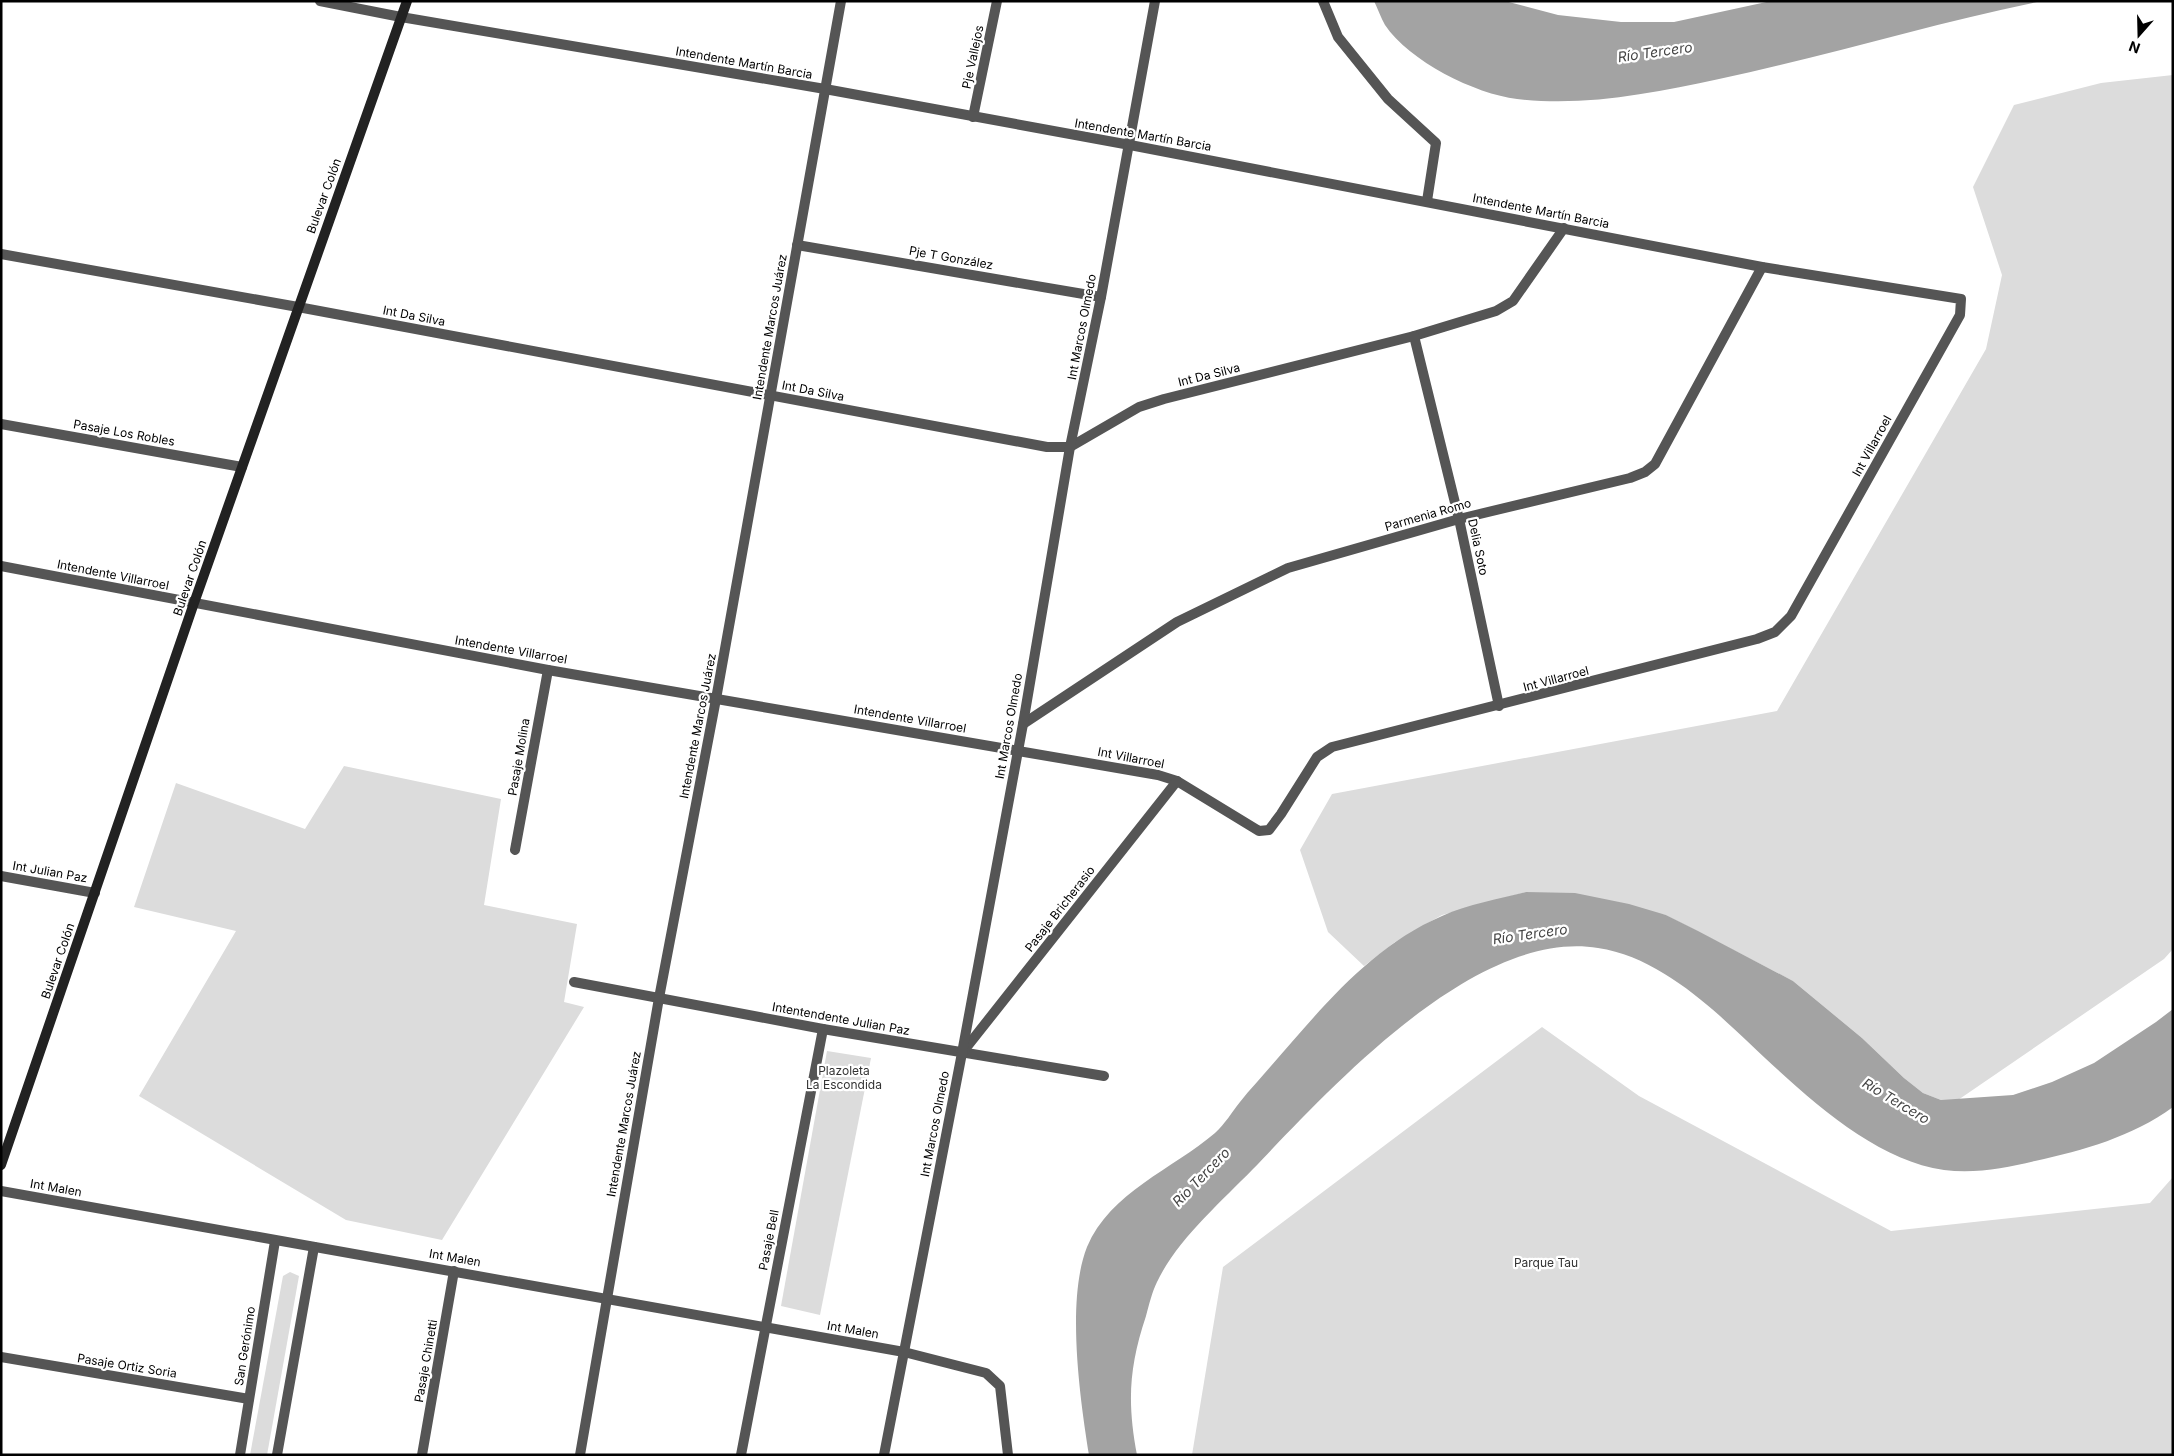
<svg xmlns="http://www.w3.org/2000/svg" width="2174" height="1456" viewBox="0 0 2174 1456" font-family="Inter,sans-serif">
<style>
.green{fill:#dcdcdc}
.water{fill:#a3a3a3}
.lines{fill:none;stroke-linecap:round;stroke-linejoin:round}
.minor{stroke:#555;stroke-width:10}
.secondary{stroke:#222;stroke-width:10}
.labels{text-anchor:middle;stroke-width:4.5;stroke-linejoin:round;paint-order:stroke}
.street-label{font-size:12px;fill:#000;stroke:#fff}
.park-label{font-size:12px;fill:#333;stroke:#fff}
.water-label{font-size:14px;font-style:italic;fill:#444;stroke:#fff}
</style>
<rect width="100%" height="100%" fill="#fff"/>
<!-- green -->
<g class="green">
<polygon points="2173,75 2173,949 2164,959 1958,1100 1941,1100 1923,1093 1904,1078 1862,1038 1793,981 1666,915 1526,892 1442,915 1395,942 1364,966 1328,932 1300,850 1332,794 1777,711 1986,349 2002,275 1973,187 2014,105 2101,83"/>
<polygon points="344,766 501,799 484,905 577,924 564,1002 584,1007 442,1240 346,1220 139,1096 236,931 134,907 176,783 305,829"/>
<polygon points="1542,1027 1639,1096 1891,1231 2150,1203 2173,1177 2173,1455 1192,1455 1223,1267"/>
<polygon points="827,1051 871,1058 820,1315 781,1306"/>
<polygon points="290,1272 299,1276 267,1455 250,1455 283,1276"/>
</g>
<!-- water -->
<g class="water">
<path d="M1374,1H1505L1558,15L1621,22H1674L1771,1H2042C1933,23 1827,56 1719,79C1653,93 1585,107 1517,99C1475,94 1409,61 1385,25C1381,18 1378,9 1374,1Z"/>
<path d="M1526,892L1575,893L1629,904L1666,915L1698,931L1793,981L1862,1038L1904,1078L1923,1093L1941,1100L2013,1095L2052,1082L2094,1063L2156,1022L2173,1009V1107C2132,1137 2084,1150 2035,1161C2006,1168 1975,1174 1944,1170C1860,1158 1781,1071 1720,1016C1686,986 1645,955 1598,948C1475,928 1330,1089 1253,1169C1220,1203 1177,1240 1157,1282C1152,1292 1149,1305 1146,1316C1129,1367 1127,1402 1137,1455H1089C1080,1399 1066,1300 1087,1247C1110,1192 1173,1169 1215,1133C1225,1124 1232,1112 1240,1102C1250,1089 1261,1078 1271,1066C1321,1009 1370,947 1442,916C1468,904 1499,899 1526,892Z"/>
</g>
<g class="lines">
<!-- minor -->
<g class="minor">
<polyline points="1323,1 1338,37 1388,99 1436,143 1427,201"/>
<polyline points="973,117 997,1"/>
<polyline points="797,245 1101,297"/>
<polyline points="1,254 298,307 1047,447 1070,447 1139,407 1164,399 1414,336 1496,311 1513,301 1564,228"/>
<polyline points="1414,336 1459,519 1499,706"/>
<polyline points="1,424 242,467"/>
<polyline points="1,566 548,670 1158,775 1177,781 1259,831 1269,830 1281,814 1317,757 1332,747 1757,639 1775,632 1791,616 1960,315 1961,299 1762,267 1130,145 825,89 401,17 320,1"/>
<polyline points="1023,724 1177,622 1288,568 1459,519 1630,478 1645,472 1655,464 1762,267"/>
<polyline points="515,850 548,670"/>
<polyline points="1,876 95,893"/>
<polyline points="574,982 823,1029 1104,1076"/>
<polyline points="962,1053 1177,781"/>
<polyline points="1,1191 904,1352 986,1373 1000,1386 1008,1455"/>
<polyline points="1,1357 249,1399"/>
<polyline points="240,1455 275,1241"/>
<polyline points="277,1455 314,1247"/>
<polyline points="422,1455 454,1271"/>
<polyline points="580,1455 659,998 716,699 841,1"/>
<polyline points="741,1455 823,1029"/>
<polyline points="884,1455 962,1053 1023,724 1070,447 1101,297 1155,1"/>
</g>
<!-- secondary -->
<polyline class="secondary" points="1,1165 194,603 407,1"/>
</g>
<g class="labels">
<!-- street labels -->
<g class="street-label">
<text transform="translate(973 57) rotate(-78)" y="4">Pje Vallejos</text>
<text transform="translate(744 63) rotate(10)" y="4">Intendente Martín Barcia</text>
<text transform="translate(1143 135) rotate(10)" y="4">Intendente Martín Barcia</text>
<text transform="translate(324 196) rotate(-70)" y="4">Bulevar Colón</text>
<text transform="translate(1541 211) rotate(11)" y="4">Intendente Martín Barcia</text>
<text transform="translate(951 258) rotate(10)" y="4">Pje T González</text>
<text transform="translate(414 316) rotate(11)" y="4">Int Da Silva</text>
<text transform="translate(770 327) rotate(-80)" y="4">Intendente Marcos Juárez</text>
<text transform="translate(1082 327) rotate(-79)" y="4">Int Marcos Olmedo</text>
<text transform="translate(1209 375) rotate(-14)" y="4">Int Da Silva</text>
<text transform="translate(813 391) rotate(11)" y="4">Int Da Silva</text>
<text transform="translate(124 433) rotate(10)" y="4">Pasaje Los Robles</text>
<text transform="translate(1872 446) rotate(-61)" y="4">Int Villarroel</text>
<text transform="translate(1428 515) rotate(-16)" y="4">Parmenia Romo</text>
<text transform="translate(1478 547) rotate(78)" y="4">Delia Soto</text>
<text transform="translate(113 575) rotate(11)" y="4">Intendente Villarroel</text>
<text transform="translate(190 578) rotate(-71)" y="4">Bulevar Colón</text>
<text transform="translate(511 650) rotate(10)" y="4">Intendente Villarroel</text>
<text transform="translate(1556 679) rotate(-15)" y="4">Int Villarroel</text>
<text transform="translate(910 719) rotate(10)" y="4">Intendente Villarroel</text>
<text transform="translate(698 726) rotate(-79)" y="4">Intendente Marcos Juárez</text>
<text transform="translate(1009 726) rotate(-80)" y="4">Int Marcos Olmedo</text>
<text transform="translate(519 757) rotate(-80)" y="4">Pasaje Molina</text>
<text transform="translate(1131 758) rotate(11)" y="4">Int Villarroel</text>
<text transform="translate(50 872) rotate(10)" y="4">Int Julian Paz</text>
<text transform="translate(1060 909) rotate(-52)" y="4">Pasaje Bricherasio</text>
<text transform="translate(58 961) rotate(-71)" y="4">Bulevar Colón</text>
<text transform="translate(841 1019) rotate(10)" y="4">Intentendente Julian Paz</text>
<text transform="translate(624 1124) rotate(-80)" y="4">Intendente Marcos Juárez</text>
<text transform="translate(935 1124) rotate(-79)" y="4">Int Marcos Olmedo</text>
<text transform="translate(56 1188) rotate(10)" y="4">Int Malen</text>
<text transform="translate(769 1240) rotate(-79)" y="4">Pasaje Bell</text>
<text transform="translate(455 1258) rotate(10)" y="4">Int Malen</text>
<text transform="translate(853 1330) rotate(10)" y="4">Int Malen</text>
<text transform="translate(245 1346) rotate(-81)" y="4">San Gerónimo</text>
<text transform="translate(426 1361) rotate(-80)" y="4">Pasaje Chinetti</text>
<text transform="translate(127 1366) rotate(9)" y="4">Pasaje Ortiz Soria</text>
</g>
<!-- park labels -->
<g class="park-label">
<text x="844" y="1075">Plazoleta<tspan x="844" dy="14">La Escondida</tspan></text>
<text x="1546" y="1267">Parque Tau</text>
</g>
<!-- water labels -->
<g class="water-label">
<text transform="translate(1655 52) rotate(-8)" y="5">Río Tercero</text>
<text transform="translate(1530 934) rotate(-8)" y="5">Río Tercero</text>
<text transform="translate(1896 1101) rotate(31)" y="5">Río Tercero</text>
<text transform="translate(1201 1177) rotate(-46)" y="5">Río Tercero</text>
</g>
</g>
<!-- border -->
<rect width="2174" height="1456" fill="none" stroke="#000000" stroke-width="5"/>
<!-- north arrow -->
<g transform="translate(2139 35) rotate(200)" stroke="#ffffff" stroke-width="4" paint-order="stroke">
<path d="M0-4L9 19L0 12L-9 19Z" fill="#000000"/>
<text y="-8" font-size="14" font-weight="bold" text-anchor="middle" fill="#000000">N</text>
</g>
</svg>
